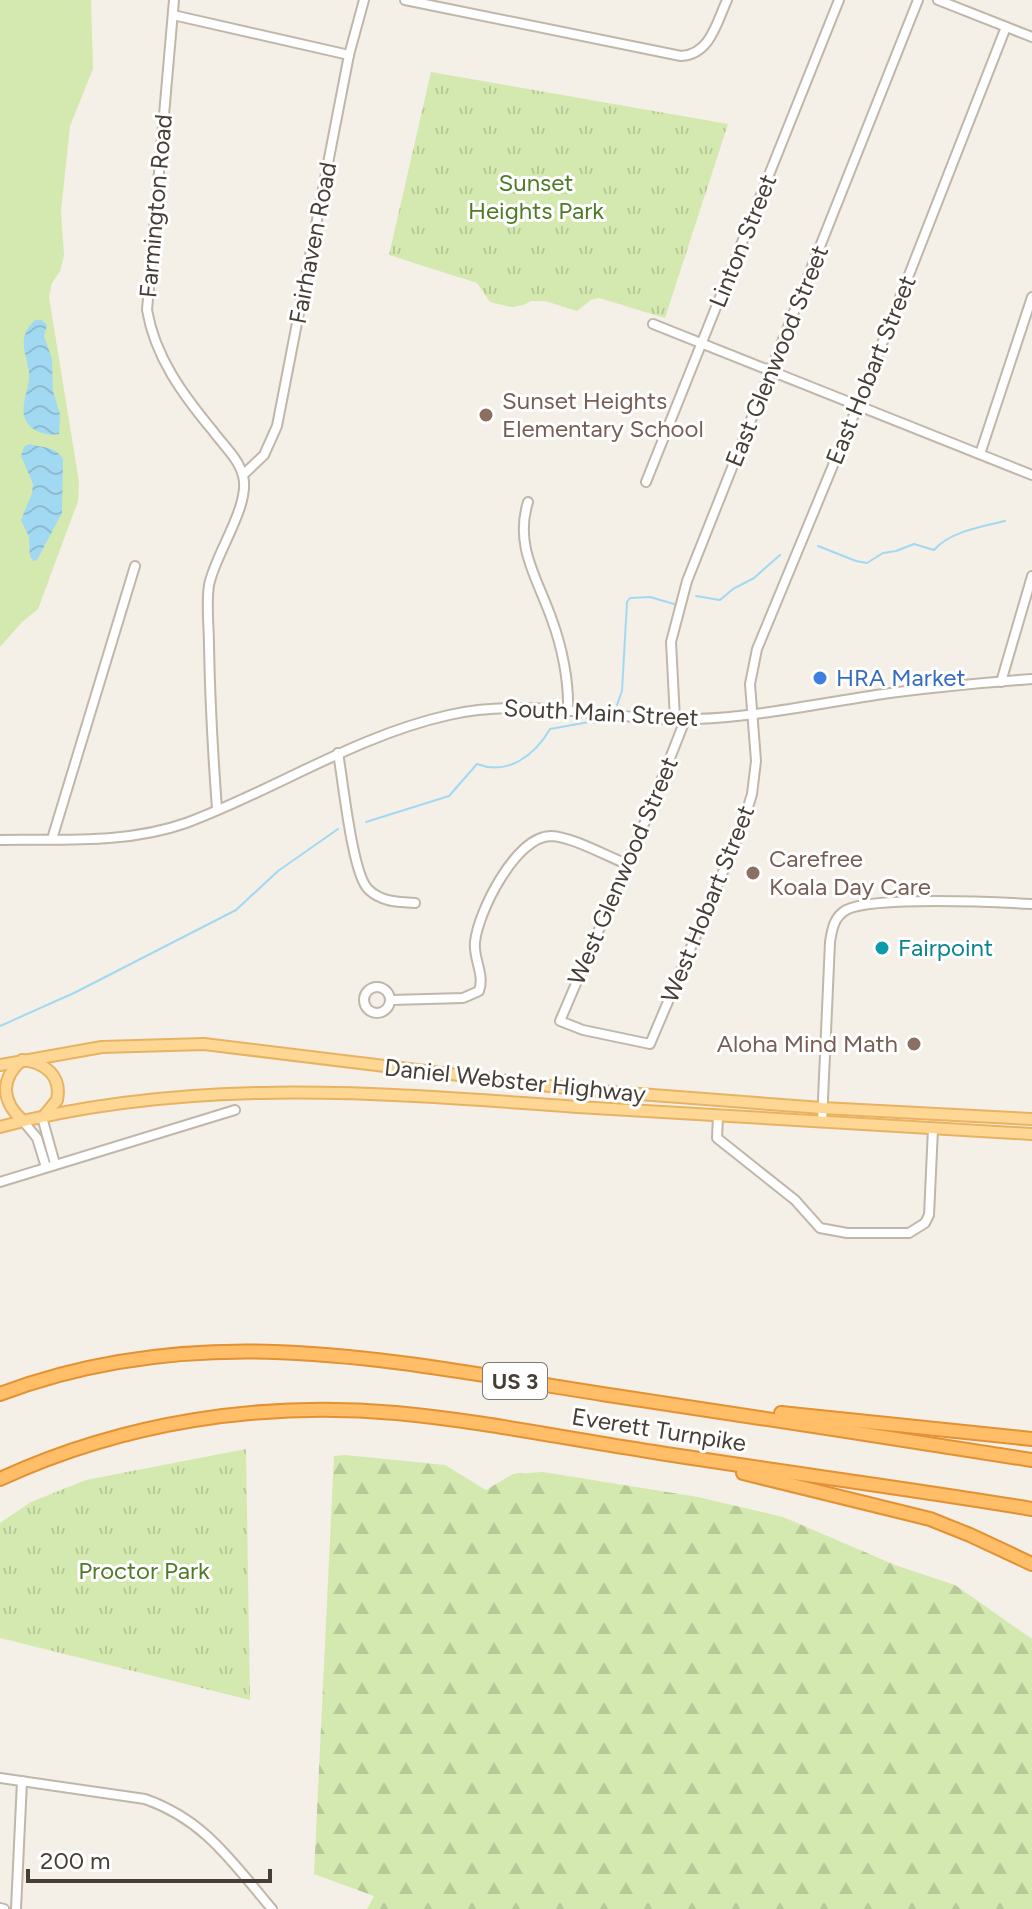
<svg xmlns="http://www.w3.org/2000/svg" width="1032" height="1909" viewBox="0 0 1032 1909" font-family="Figtree,sans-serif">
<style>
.grass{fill:#d4e9af}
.forest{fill:url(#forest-firs)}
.park{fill:url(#park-tufts)}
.water{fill:url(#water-waves)}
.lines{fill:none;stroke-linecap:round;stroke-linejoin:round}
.stream{stroke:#a2d9f2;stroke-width:2}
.minor-casing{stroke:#c0b6a9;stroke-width:12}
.major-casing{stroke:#e7b362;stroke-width:14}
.highway-casing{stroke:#e29133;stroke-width:16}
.minor{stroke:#fff;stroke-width:8}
.major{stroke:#ffd795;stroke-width:10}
.highway{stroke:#ffbe67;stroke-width:12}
.education-dot{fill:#8d6e63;stroke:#fff;stroke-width:3}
.shop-dot{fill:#3f7fe0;stroke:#fff;stroke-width:3}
.culture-dot{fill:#0f9aa8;stroke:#fff;stroke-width:3}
.labels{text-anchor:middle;stroke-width:6;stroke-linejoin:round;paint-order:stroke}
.shield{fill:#fff;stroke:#7e7972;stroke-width:2}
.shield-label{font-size:22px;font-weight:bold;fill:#473f36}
.park-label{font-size:24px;fill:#4f7b27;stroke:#fff}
.street-label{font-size:24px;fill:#473f36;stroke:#fff}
.education-label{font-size:24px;fill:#785e54;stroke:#fff;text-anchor:start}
.shop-label{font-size:24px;fill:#366cbe;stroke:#fff;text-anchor:start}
.culture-label{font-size:24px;fill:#0d838f;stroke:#fff;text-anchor:start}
</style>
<defs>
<pattern id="forest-firs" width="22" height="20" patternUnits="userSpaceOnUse" patternTransform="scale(2)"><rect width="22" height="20" fill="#d4e9af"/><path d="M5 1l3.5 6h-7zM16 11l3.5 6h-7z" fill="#b7c997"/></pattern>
<pattern id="park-tufts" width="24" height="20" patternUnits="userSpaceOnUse" patternTransform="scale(2)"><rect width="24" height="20" fill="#d4e9af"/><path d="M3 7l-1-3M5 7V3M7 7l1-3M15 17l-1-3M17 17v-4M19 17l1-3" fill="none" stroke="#b7c997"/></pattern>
<pattern id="water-waves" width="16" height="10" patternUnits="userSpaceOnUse" patternTransform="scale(2)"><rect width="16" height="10" fill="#a2d9f2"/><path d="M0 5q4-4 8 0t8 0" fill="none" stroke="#8dbbd0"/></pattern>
</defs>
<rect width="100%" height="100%" fill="#f4efe7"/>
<!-- grass -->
<polygon class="grass" points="0,0 91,0 93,69 70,126 61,211 64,256 60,271 52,283 49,297 79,482 78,501 38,609 22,622 0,647"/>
<!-- forest -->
<polygon class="forest" points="345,1455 445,1465 486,1490 513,1474 543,1472 698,1497 783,1517 895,1565 955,1585 1032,1639 1032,1909 367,1909 374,1896 314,1874 334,1456"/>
<!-- park -->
<g class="park">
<polygon points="431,72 728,124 665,318 599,298 591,300 577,311 545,301 531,301 523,305 511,307 490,302 477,283 389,255"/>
<polygon points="246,1449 250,1700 0,1638 0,1523 31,1502 86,1480"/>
</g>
<!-- water -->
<g class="water">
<path d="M35,320H42L47,325L44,336L52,359L53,391L60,414L59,434C51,436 43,434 35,430C12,416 31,391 29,372C26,351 16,338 35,320Z"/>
<path d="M29,444C43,448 56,446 63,459L62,513L37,560L33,561L30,556L29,537L21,520L32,493L33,484L21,456L24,447Z"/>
</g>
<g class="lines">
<!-- stream -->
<g class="stream">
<path d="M818,546L856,561L867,563L883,553L896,551L914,544L934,550C949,532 983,526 1005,521"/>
<polyline points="696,596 720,600 733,589 754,578 780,555"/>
<polyline points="617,705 622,691 627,602 630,598 650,597 674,604"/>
<path d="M366,822L449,796L477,764C508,776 535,755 550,729L589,722L600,723"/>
<polyline points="0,1026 74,993 236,910 278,871 338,829"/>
</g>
<defs>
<g id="minor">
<path d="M174,0L147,310C155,357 183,395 213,431C223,445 239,459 243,476C251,505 215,554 209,585C206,604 209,626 209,646C210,700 213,755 217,809"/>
<path d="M405,0L681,56C710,55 717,22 727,0"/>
<polyline points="938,0 1032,37"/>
<polyline points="173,15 349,55"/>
<polyline points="653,324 1032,475"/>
<polyline points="980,454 1032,297"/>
<polyline points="243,475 264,455 277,426 349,55 364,0"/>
<polyline points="646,482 839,0"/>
<path d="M528,502C514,547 538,579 552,620C562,647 569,681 568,711"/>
<polyline points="1001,682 1032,576"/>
<polyline points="675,719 671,642 687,581 918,0"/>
<polyline points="685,720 647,817 560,1021 583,1030 650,1044 742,827 752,794 756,761 750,684 757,649 858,405 1006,27"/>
<path d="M338,753C343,780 352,873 368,889C381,902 398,902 415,903"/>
<polyline points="52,839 135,566"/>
<path d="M0,840C61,839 127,844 186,823C275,790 355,736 449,715C531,696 613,722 696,719C756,717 816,704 876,695C927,688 980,683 1032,679"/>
<circle cx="377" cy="1000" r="13"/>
<path d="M391,1000L463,998L479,991C485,974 473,959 475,942C478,912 516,836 551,836C573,837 606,856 627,864"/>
<polyline points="718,1116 717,1138 795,1200 820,1228 847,1233 909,1233 925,1223 929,1215 933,1129"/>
<polyline points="42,1117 55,1164"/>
<polyline points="23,1121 37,1138 46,1167"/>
<path d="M822,1122L830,942C832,929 834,917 846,910C873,896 997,902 1032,904"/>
<polyline points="0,1182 235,1110"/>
<path d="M0,1778L145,1799C205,1820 232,1862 272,1909"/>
<polyline points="0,1908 4,1909"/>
<polyline points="16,1909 22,1781"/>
</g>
<g id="major">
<polyline points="0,1065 102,1047 204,1044 574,1089 822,1108 1032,1119"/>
<path d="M23,1121C1,1101 0,1079 22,1060C45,1062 62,1076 57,1100L44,1116"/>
<path d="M0,1127C190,1076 385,1093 578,1107C730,1117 881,1126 1032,1134"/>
</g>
<g id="highway">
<path d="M0,1394C204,1317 395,1362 602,1394C745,1416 889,1437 1032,1460"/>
<polyline points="781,1413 1032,1439"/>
<polyline points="743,1473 930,1519 970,1535 1032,1564"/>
<path d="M0,1479C124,1422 261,1401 396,1413C483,1421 568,1439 654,1452C780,1472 906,1488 1032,1509"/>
</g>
</defs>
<!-- minor casing -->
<use href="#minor" class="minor-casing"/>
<!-- major casing -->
<use href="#major" class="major-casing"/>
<!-- highway casing -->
<use href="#highway" class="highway-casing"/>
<!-- minor -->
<use href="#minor" class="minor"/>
<!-- major -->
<use href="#major" class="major"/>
<!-- highway -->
<use href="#highway" class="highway"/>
</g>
<!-- markers -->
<g class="education-dot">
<circle cx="486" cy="415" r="8"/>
<circle cx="753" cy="873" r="8"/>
<circle cx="914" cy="1044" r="8"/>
</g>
<circle class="shop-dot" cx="820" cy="678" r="8"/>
<circle class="culture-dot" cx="882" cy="948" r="8"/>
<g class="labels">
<!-- shield labels -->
<rect class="shield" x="483" y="1363" width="64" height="36" rx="6"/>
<g class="shield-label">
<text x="515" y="1389">US 3</text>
</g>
<!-- park labels -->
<g class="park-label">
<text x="536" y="191">Sunset<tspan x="536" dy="28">Heights Park</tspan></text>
<text x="144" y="1579">Proctor Park</text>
</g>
<!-- street labels -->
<g class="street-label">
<text transform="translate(156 206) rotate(-85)" y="8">Farmington Road</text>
<text transform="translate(743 241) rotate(-68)" y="8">Linton Street</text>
<text transform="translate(313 243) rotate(-79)" y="8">Fairhaven Road</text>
<text transform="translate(777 356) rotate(-68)" y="8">East Glenwood Street</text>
<text transform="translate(871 370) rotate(-68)" y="8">East Hobart Street</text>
<text transform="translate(601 713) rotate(3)" y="8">South Main Street</text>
<text transform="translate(623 871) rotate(-67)" y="8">West Glenwood Street</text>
<text transform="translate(708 904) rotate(-68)" y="8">West Hobart Street</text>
<text transform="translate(515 1081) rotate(6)" y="8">Daniel Webster Highway</text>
<text transform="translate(659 1430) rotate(9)" y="8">Everett Turnpike</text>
</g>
<!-- education labels -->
<g class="education-label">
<text x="502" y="409">Sunset Heights<tspan x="502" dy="28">Elementary School</tspan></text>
<text x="769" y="867">Carefree<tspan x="769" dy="28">Koala Day Care</tspan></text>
<text x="898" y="1052" text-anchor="end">Aloha Mind Math</text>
</g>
<!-- shop labels -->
<g class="shop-label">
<text x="836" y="686">HRA Market</text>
</g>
<!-- culture labels -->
<g class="culture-label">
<text x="898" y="956">Fairpoint</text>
</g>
</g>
<!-- scale -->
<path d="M28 1869v12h242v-12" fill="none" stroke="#473f36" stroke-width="4"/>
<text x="40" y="1869" font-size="24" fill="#473f36" stroke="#ffffff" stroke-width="6" paint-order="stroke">200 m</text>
</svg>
